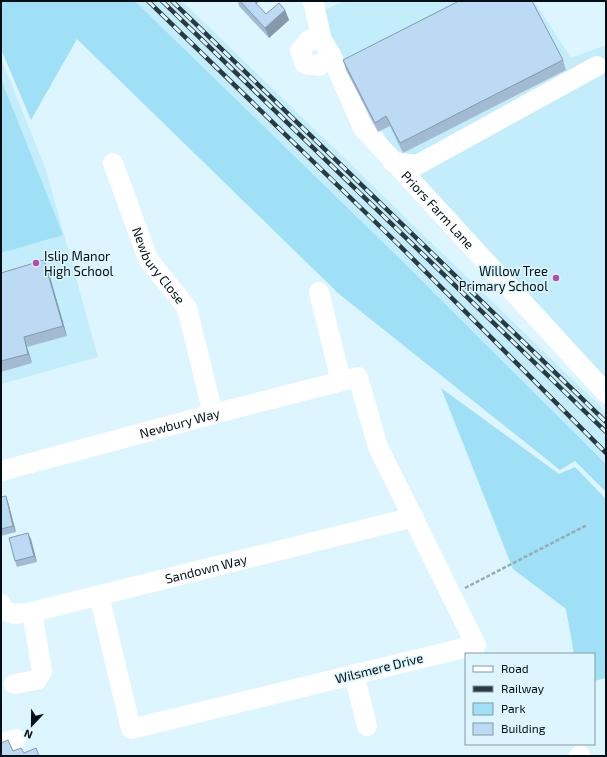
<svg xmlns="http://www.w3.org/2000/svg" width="607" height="757" viewBox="0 0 607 757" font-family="'Exo 2',sans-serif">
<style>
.built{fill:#c4edfc}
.green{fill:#a0e0f7}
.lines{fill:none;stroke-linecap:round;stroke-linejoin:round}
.path{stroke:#96abb3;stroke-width:2.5;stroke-dasharray:4 2;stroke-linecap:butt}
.minor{stroke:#fff;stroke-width:20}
.rail-casing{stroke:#2a3a3f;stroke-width:4.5}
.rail{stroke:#dcf5fe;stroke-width:3;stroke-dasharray:9;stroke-linecap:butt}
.wall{fill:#a2bbd2}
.shaded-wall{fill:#8499ab}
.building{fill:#bcdaf4;stroke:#8499ab}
.poi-dot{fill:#b44cae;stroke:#dcf5fe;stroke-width:1.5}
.labels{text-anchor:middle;stroke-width:3;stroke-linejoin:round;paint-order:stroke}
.street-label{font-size:13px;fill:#021015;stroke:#dcf5fe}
.poi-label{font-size:13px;fill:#021015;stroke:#dcf5fe;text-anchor:start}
</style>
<rect width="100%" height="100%" fill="#dcf5fe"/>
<!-- built -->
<g class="built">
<polygon points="135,1 182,1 606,412 606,464 392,251"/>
<polygon points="345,1 534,1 571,58 606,45 606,385 405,172 325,28 323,10"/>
<polygon points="1,58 46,170 98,357 1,384"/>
</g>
<!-- green -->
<g class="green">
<polygon points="1,1 135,1 392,251 606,464 606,492 575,461 560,470 339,294 77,39 31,120 1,49"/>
<polygon points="1,79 63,235 1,253"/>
<polygon points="441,388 559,474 575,467 606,499 606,678 594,681 594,654 574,654 566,609 513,569"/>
</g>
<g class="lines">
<!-- path -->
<polyline class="path" points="465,588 587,525"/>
<!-- minor -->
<g class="minor">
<path id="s1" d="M313,1L322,40L331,55L363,128L606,393"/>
<polyline points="322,40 309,40 300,51 305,64 319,66 331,55"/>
<polyline points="393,162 417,165 597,66"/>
<path id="s2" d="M113,163L148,259L187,308L213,414"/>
<polyline points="319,292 341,381"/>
<path id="s3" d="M1,471L213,414L358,377L378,447L476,645L131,729L99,595"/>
<path id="s4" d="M1,604L5,611L14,614L32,612L414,517"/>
<polyline points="354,674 367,726"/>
<polyline points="14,684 37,680 42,671 32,612"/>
<polyline points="1,744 16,739"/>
<polyline points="579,756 580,755"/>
</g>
<defs>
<g id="rail">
<polyline points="148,1 399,245 606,453"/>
<polyline points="162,1 606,432"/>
<polyline points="172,1 606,422"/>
</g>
</defs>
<!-- rail casing -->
<use href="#rail" class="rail-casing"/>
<!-- rail -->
<use href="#rail" class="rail"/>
</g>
<!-- wall -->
<g class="wall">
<polygon points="238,1 259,1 256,4 266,14 285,10 289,20 269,38 239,6"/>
<polygon points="343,60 563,60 566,70 403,153 390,126 378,132 346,70"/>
<polygon points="44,260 48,270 67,336 27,347 32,363 1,372 1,273"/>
<polygon points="1,497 8,502 16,532 1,536"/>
<polygon points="28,533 37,562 17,567 15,561"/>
</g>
<!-- shaded-wall -->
<g class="shaded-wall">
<polygon points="255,1 259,1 256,4"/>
<polygon points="285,10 289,20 269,38 265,28"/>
<polygon points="44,260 48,270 67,336 63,326"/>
<polygon points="24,337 27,347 32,363 28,354"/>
<polygon points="6,496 8,502 16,532 13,526"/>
<polygon points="28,533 31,539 37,562 34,556"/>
</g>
<!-- building -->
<g class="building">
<polygon points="240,1 254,1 266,14 279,3 285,10 265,28"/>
<polygon points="459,1 532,1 563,60 400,143 386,116 375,123 343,60"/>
<polygon points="44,260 63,326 24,337 28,354 1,361 1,273"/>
<polygon points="6,496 13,526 1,529 1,497"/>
<polygon points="28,533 34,556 15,561 9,538"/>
<polygon points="8,740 13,751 21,748 24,753 36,748 39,756 1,756 1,743"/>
</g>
<!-- markers -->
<g class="poi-dot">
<circle cx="36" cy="263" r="4"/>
<circle cx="556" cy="278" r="4"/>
</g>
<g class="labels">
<!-- street labels -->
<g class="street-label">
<text dy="5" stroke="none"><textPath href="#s1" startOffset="248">Priors Farm Lane</textPath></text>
<text dy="5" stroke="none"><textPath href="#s2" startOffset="113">Newbury Close</textPath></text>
<text dy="5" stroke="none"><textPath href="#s3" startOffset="185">Newbury Way</textPath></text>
<text dy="5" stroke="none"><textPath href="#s4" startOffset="215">Sandown Way</textPath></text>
<text transform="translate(379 668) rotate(-14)" y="5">Wilsmere Drive</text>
</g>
<!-- poi labels -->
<g class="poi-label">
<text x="44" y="261">Islip Manor<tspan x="44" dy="15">High School</tspan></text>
<text x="548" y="276" text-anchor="end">Willow Tree<tspan x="548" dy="15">Primary School</tspan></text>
</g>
</g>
<!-- border -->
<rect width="607" height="757" fill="none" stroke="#021015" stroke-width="4"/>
<!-- legend -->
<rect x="465" y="653" width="130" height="92" fill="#dcf5fe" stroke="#8599a1"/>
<rect x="473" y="666" width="20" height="6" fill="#ffffff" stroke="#8599a1"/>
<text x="501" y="673" font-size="12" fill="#021015">Road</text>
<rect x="473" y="686" width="20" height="6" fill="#2a3a3f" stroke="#8599a1"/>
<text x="501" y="693" font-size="12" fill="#021015">Railway</text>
<rect x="473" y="703" width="20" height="12" fill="#a0e0f7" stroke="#8599a1"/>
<text x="501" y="713" font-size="12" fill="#021015">Park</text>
<rect x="473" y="723" width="20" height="12" fill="#bcdaf4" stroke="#8599a1"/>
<text x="501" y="733" font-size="12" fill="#021015">Building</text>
<!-- north arrow -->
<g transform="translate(32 725) rotate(202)" stroke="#dcf5fe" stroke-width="3" paint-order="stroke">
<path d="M0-3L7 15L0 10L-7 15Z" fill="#021015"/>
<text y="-6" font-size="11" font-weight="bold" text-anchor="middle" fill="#021015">N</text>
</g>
</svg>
